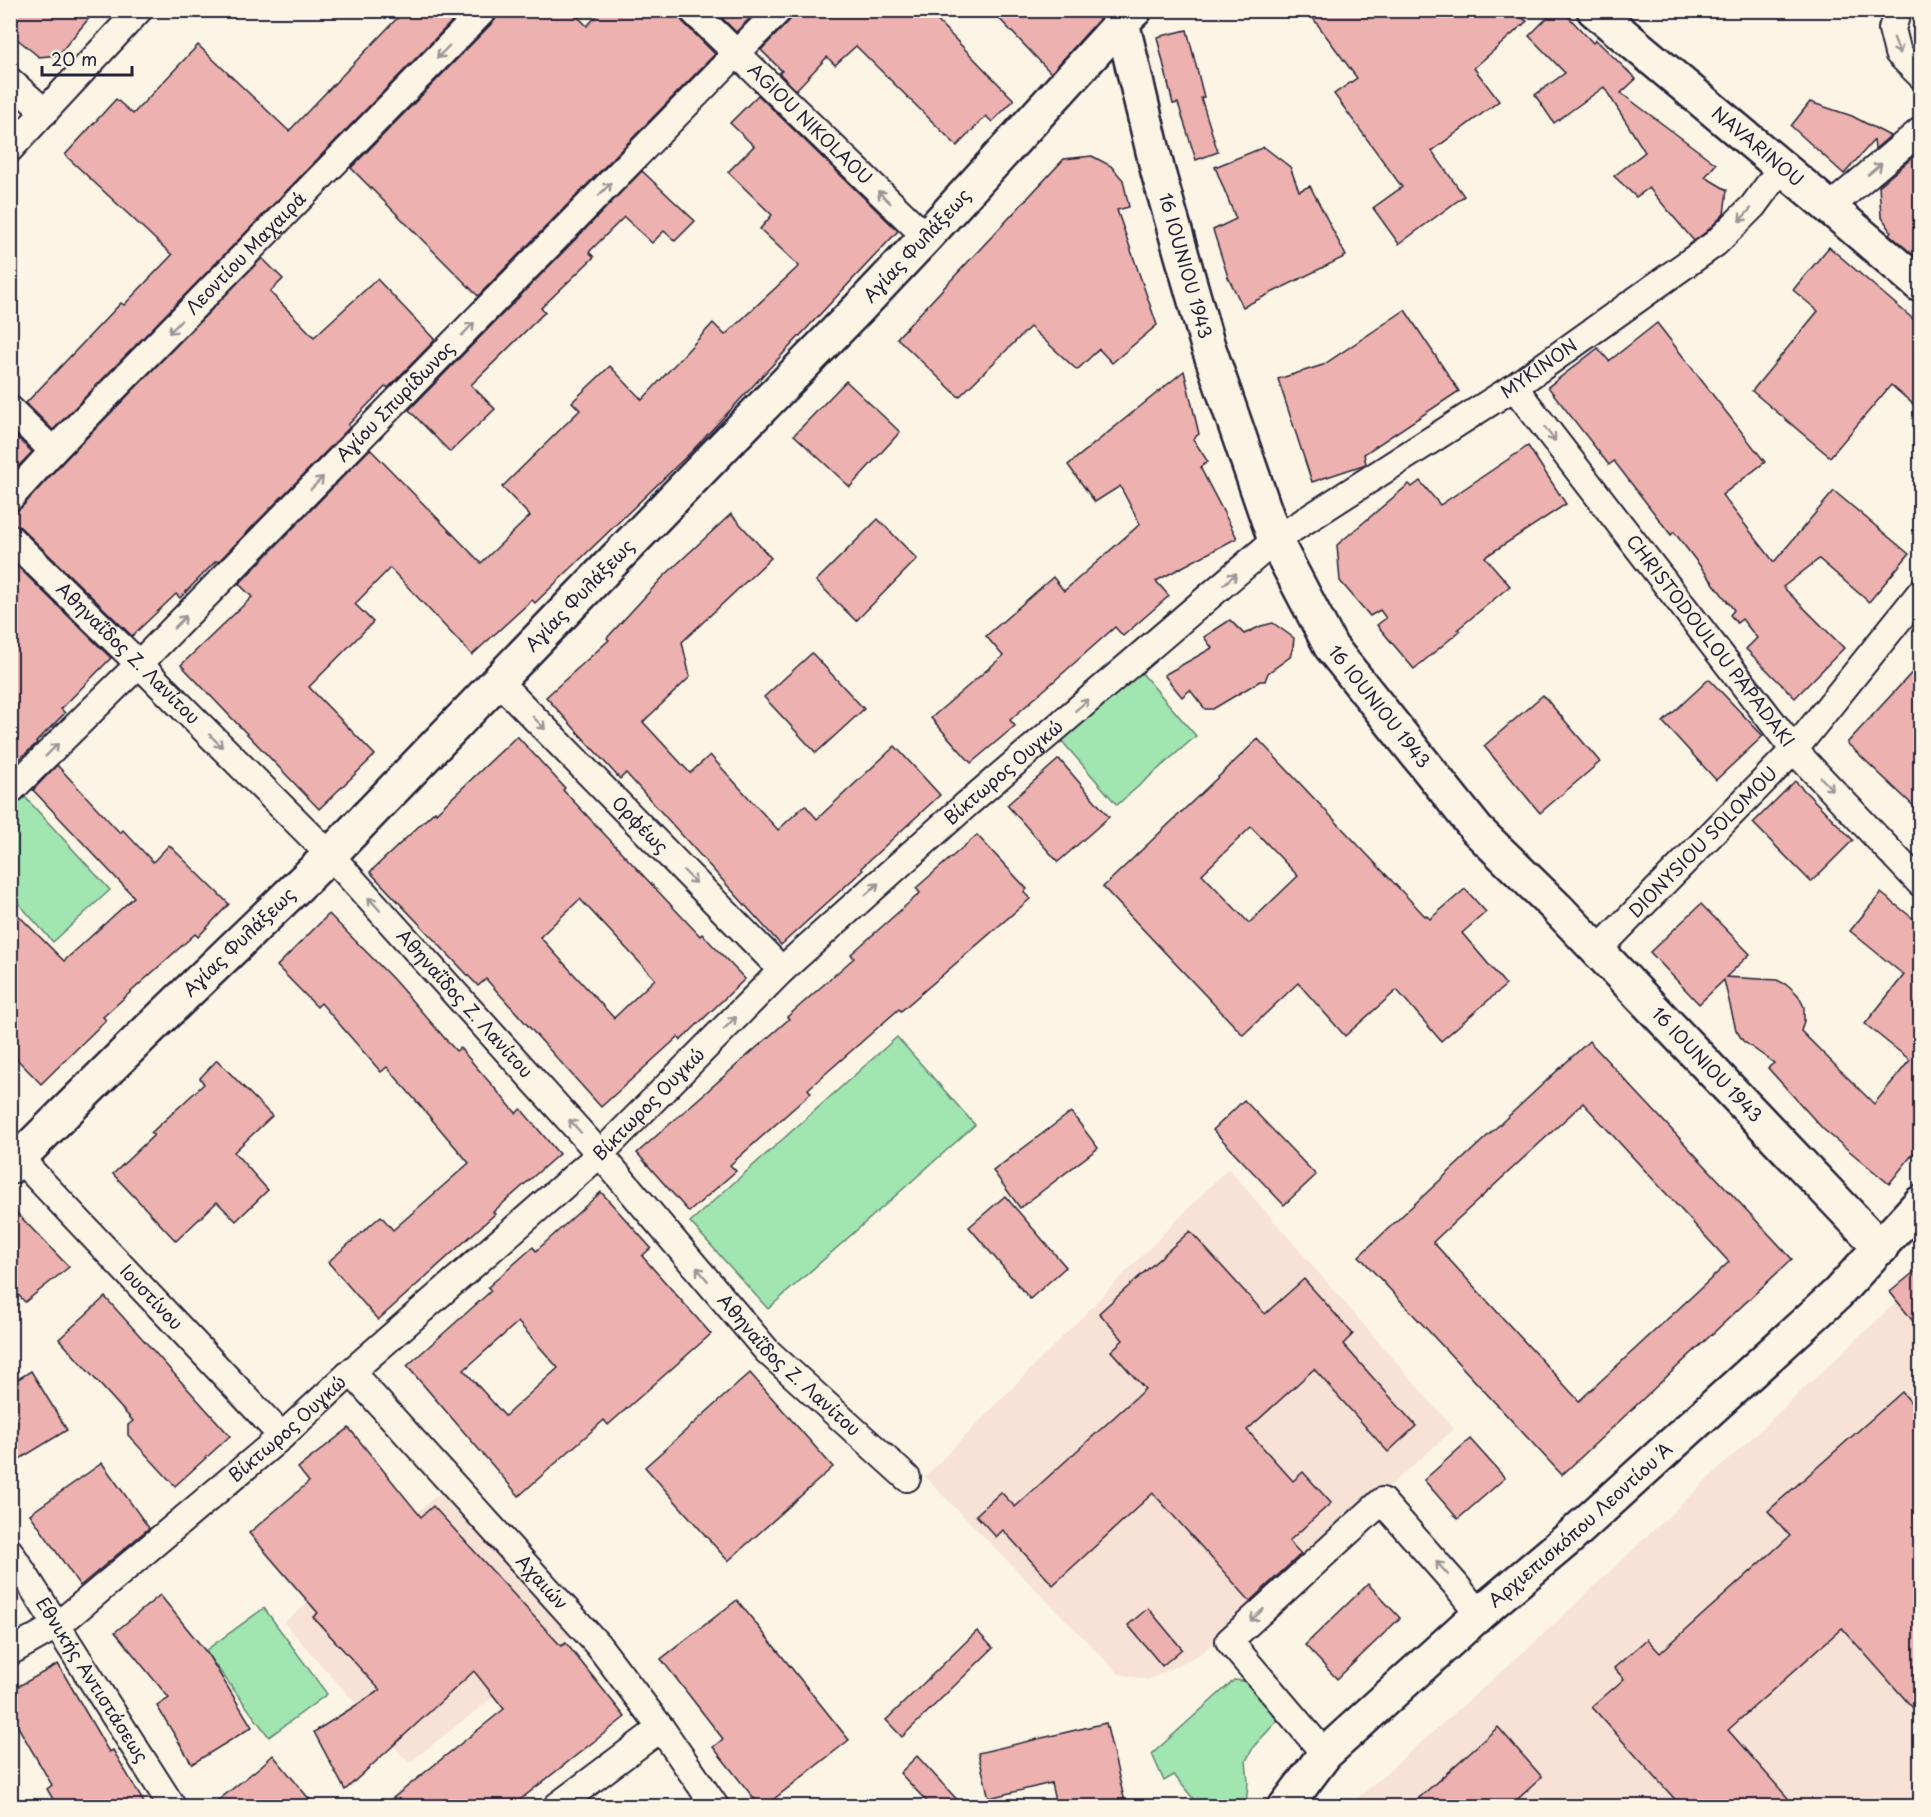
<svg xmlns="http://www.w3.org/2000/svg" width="1931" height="1817" viewBox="0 0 1931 1817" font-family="'Playpen Sans',sans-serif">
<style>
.built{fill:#f8e1d5}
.green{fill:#a1e5b0;stroke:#628476;stroke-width:1.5}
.building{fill:#edb1af;stroke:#22223b;stroke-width:1.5;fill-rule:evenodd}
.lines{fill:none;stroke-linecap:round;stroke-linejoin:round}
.street-casing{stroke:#22223b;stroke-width:30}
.secondary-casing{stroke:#22223b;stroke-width:38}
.street{stroke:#fcf5e5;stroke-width:26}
.secondary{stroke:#fcf5e5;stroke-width:33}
.oneway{stroke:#9a9698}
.labels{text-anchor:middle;stroke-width:4.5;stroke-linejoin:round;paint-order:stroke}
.street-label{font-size:18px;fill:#22223b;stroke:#fcf5e5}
</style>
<rect width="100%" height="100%" fill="#fcf5e5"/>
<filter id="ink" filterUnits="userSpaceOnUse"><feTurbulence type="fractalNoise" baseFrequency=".0167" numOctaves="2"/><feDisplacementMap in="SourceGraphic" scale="12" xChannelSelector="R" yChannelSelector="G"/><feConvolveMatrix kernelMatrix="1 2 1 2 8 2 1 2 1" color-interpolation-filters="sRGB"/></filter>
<g filter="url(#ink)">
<!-- built -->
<g class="built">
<polygon points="1228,1168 1454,1429 1202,1653 1148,1680 1119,1674 925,1477"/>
<polygon points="1911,1288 1920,1301 1920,1806 1349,1806 1536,1641"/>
<polygon points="447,1487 574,1634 409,1763 284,1623"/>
</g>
<!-- green -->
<g class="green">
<polygon points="1140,671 1196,736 1117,805 1061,740"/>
<polygon points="25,797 110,890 53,942 11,895 11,810"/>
<polygon points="897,1037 975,1125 768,1309 690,1222"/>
<polygon points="264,1608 327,1694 269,1737 205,1651"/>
<polygon points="1234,1680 1252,1682 1280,1718 1254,1746 1246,1761 1248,1782 1246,1806 1199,1806 1174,1775 1164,1781 1152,1754"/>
</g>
<!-- building -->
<g class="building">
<polygon points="10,10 96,10 58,55 39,57 10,33"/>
<polygon points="405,10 463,10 53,430 26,403 121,303 124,305 172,255 65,155 116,99 133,114 198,45 289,131"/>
<polygon points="499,10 571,10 587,26 602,10 677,10 682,21 715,54 478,296 351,168 495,20"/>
<polygon points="714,10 758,10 736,32"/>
<polygon points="794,10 927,10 1014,100 992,122 986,116 957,146 856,46 835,65 827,57 796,90 779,73 782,71 761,50 790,20"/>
<polygon points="991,10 1103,10 1103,15 1051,73"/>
<polygon points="1307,10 1509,10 1527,21 1474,68 1499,101 1432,151 1464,196 1399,244 1373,208 1402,187 1334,94 1357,78"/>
<polygon points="1555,10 1562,10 1593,43 1596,40 1636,79 1621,93 1716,164 1705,177 1727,190 1724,214 1706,232 1694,241 1649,188 1636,197 1614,176 1645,152 1604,87 1554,123 1535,95 1565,73 1529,36"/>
<polygon points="1187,30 1204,97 1201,98 1218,152 1196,160 1178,103 1173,104 1157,37"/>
<polygon points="758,95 898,231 691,452 535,603 532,600 472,655 390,568 355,604 373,622 309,687 375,755 319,809 181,665 252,597 239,584 370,449 481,563 530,516 502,487 580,410 572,402 610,366 642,400 713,323 725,335 799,266 760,229 772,215 728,172 754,146 730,123"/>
<polygon points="1810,102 1852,116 1890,136 1875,149 1874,140 1844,174 1791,126"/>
<polygon points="1264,147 1290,167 1299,191 1310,186 1346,256 1243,307 1228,277 1213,230 1236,219 1215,167"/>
<polygon points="1919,152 1920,153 1920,261 1889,234 1891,231 1881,216 1879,186"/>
<polygon points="1092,156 1111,166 1123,180 1129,207 1117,210 1157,325 1112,363 1099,349 1077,370 1030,327 959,397 897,338 1064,159"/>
<polygon points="642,171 695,221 675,241 664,231 652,243 624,217 589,252 594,257 541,308 545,312 471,385 495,409 450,452 409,410"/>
<polygon points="1829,247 1920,325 1920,410 1891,385 1830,457 1752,391 1818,311 1793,290"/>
<polygon points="262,258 283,279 270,292 314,337 377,279 435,340 388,388 386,386 348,425 350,427 218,562 216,561 180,598 176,594 132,636 20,527 10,523 10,513 21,508 64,461"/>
<polygon points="1405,310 1459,391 1364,454 1366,464 1312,482 1278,379 1323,365"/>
<polygon points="1657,323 1765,462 1722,495 1774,562 1834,491 1909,554 1869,602 1819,559 1783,587 1844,648 1795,698 1746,649 1757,638 1742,619 1737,623 1730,615 1734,610 1674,532 1671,535 1614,461 1609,465 1548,387 1598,348 1609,361"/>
<polygon points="1184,371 1199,434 1193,439 1208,462 1200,467 1237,538 1156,581 1169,596 1123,636 1115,627 1010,720 1015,726 971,763 931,718 1003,656 986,636 1053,577 1064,591 1140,524 1120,486 1095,502 1068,465"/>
<polygon points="846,381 900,432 850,487 794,435"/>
<polygon points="10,430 32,452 10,475"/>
<polygon points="1528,446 1566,504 1485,557 1510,586 1458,629 1460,631 1414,669 1377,625 1386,618 1380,610 1370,616 1340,581 1337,545 1409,484 1412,487 1420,481 1440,505"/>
<polygon points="731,514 771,558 682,642 690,677 643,722 690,773 710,755 778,830 805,805 817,819 895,746 940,795 861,868 863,870 781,945 626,773 620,779 546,697 609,640 607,638 663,577"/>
<polygon points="878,519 917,559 856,621 816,581"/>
<polygon points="10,559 111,658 61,709 65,713 36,742 37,743 10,768"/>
<polygon points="1230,620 1244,634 1261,626 1273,623 1294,638 1293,647 1290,657 1268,673 1265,681 1260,681 1213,709 1205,709 1190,690 1182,697 1164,675 1212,648 1204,637"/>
<polygon points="812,653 864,709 816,753 764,697"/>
<polygon points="1920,664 1920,812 1847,743"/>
<polygon points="1709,679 1763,736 1716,780 1663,722"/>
<polygon points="1543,695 1600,762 1540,813 1484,746"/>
<path d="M517,736L565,788L563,790L700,936L702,934L745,979L681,1040L678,1037L601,1107L486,979L478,986L370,872L435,811L436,813ZM580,899L655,979L614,1018L540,937Z"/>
<path d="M1258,739L1425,916L1426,915L1430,919L1465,889L1486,912L1462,933L1506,985L1441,1041L1397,990L1345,1036L1298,983L1243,1035L1103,887ZM1251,827L1298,876L1249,923L1202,874Z"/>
<polygon points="1059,759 1109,817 1058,862 1007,805"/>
<polygon points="57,765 120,833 123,830 153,862 169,845 229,904 198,937 195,934 103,1017 106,1020 41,1084 10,1052 10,907 64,961 134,897 33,790"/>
<polygon points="1795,781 1853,840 1811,882 1753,823"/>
<polygon points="977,835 1027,889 1024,892 1030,899 901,1011 899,1009 808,1089 811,1093 730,1165 736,1171 689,1212 637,1153 789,1019 787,1017 854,958 851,954 920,893 916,888"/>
<polygon points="1881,893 1920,924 1920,1145 1889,1184 1823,1129 1768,1068 1774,1063 1743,1041 1736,1030 1724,980 1699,1004 1650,952 1701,904 1750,954 1726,977 1777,980 1789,986 1798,995 1804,1007 1804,1021 1801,1031 1874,1104 1910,1060 1865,1024 1904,975 1850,931"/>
<polygon points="329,914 393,979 456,1051 460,1048 516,1113 521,1109 559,1154 493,1212 495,1214 378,1320 328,1262 381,1216 393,1230 469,1163 387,1067 381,1072 321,1003 317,1007 277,966"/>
<path d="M1589,1041L1792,1259L1562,1475L1359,1256ZM1583,1103L1729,1262L1579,1401L1433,1242Z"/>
<polygon points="217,1060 272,1116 234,1152 268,1190 236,1221 217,1202 176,1241 113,1174 154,1135 151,1133 204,1084 200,1078"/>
<polygon points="1244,1100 1316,1175 1284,1205 1213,1130"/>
<polygon points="1071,1112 1098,1148 1020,1208 993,1171"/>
<path d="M601,1192L651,1248L642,1256L711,1334L608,1425L604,1420L519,1496L407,1366L491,1291L488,1287L533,1247L536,1251ZM518,1322L558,1368L505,1416L464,1370Z"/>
<polygon points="1005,1196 1066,1267 1030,1299 969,1227"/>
<polygon points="10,1206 69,1267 25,1302 10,1286"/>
<polygon points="1190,1231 1265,1314 1304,1279 1353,1334 1343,1344 1416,1426 1388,1452 1314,1369 1247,1430 1293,1481 1303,1472 1331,1503 1289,1541 1301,1554 1250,1601 1153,1493 1053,1585 1003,1530 996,1537 976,1515 1001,1492 1015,1507 1145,1389 1111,1351 1123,1340 1099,1313"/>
<polygon points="1920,1267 1920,1330 1890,1292"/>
<polygon points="105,1297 230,1436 175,1486 128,1435 128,1425 133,1421 59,1339"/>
<polygon points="31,1371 67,1430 10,1465 10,1384"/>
<polygon points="750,1373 833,1467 728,1561 645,1467"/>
<polygon points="1902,1392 1920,1413 1920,1716 1842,1628 1728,1730 1795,1806 1681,1806 1592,1707 1624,1679 1614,1668 1647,1639 1660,1653 1790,1536 1768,1511"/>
<polygon points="349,1428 421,1517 433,1506 561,1646 566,1643 625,1717 512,1806 383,1806 504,1709 474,1671 345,1790 314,1732 380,1690 313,1617 318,1613 249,1533 309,1482 298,1468"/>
<polygon points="1470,1439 1505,1478 1458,1519 1424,1480"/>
<polygon points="102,1463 149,1528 80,1586 30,1514"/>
<polygon points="1368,1584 1400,1618 1337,1679 1305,1645"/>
<polygon points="160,1595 207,1653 252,1727 192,1764 157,1706 169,1698 115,1632"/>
<polygon points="737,1600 849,1740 765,1806 760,1806 713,1747 723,1739 661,1659"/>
<polygon points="1148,1608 1182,1649 1162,1666 1128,1625"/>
<polygon points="977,1631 993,1648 902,1737 886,1720"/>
<polygon points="58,1664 109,1752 113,1750 146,1806 57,1806 47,1789 52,1785 10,1713 10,1691"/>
<polygon points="1106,1723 1126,1806 1056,1806 1051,1783 989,1798 978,1753"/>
<polygon points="1498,1727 1542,1777 1510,1806 1410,1806"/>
<polygon points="273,1755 315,1806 211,1806 261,1766"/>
<polygon points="917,1756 963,1806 931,1806 900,1773"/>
</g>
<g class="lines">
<defs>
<g id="street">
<path id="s1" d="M692,10L926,237"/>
<polyline points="1898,10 1892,29 1898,53 1920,75"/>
<polyline points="10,81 45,112"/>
<polyline points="10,149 139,10"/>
<polyline points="1830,207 1920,131"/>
<path id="s2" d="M1514,387L1794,750L1920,883"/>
<polyline points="10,409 53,451"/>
<path id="s3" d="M10,498L53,451L484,10"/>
<path id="s4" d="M10,538L139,664L330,855L600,1154L767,1351L907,1478"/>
<path id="s5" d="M498,681L782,970"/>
<path id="s6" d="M10,791L139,664L779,10"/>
<path id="s7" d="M1597,951L1794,750L1920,593"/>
<path id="s8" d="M19,1158L282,1436"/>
<path id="s9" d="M351,1372L598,1645L661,1728L715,1806"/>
<path id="s10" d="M10,1552L172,1806"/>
<path id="s11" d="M10,1652L58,1625L282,1436L351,1372L600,1154L782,970L967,804L1275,540L1514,387L1716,243L1753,206L1781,168"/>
<polyline points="1325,1754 1229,1641 1382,1501 1456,1585 1479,1614"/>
<polyline points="557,1806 661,1728"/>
</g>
<g id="secondary">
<path id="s12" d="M1122,10V22L1158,172L1207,343L1275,540L1331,647L1477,830L1557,908L1881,1248"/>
<path id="s13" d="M1594,10C1703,102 1813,192 1920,285"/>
<path id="s14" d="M10,1167L142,1036L330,855L725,445L858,309L926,237L1122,22L1135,10"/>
<path id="s15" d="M1286,1806L1325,1754L1479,1614L1568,1539L1837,1294L1920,1203"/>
</g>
</defs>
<!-- street casing -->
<use href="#street" class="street-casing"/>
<!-- secondary casing -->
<use href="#secondary" class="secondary-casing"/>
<!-- street -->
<use href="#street" class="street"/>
<!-- secondary -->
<use href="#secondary" class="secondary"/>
</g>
<!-- one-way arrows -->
<defs><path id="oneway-shaft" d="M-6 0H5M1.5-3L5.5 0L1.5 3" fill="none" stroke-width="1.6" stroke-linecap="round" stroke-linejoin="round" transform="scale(1.5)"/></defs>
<g class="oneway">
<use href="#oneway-shaft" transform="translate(1897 46) rotate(69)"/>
<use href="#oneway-shaft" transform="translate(443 52) rotate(134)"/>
<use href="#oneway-shaft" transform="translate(1875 169) rotate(-40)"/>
<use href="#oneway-shaft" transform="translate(605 189) rotate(-46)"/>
<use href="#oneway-shaft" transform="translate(884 197) rotate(-136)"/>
<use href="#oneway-shaft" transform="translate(1745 215) rotate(133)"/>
<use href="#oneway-shaft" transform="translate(175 327) rotate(134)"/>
<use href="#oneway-shaft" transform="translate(468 329) rotate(-46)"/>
<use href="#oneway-shaft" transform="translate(1550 434) rotate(52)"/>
<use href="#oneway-shaft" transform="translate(317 483) rotate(-46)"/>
<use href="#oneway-shaft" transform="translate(1230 579) rotate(-41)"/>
<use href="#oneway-shaft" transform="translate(180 622) rotate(-46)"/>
<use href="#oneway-shaft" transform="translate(1082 705) rotate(-41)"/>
<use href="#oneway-shaft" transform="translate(539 723) rotate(46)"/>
<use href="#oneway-shaft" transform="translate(216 741) rotate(45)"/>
<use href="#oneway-shaft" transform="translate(52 750) rotate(-45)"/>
<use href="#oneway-shaft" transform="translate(1827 784) rotate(46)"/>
<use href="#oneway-shaft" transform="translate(690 877) rotate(46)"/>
<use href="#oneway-shaft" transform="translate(872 889) rotate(-42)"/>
<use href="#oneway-shaft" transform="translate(374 904) rotate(-132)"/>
<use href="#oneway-shaft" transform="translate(730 1023) rotate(-45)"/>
<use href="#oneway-shaft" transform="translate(575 1126) rotate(-132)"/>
<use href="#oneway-shaft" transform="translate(702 1274) rotate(-130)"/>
<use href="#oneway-shaft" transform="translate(1442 1568) rotate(-132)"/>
<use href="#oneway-shaft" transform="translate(1257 1615) rotate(138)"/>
</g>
</g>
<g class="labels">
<!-- street labels -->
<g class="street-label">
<text dy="6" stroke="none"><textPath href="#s1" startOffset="164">AGIOU NIKOLAOU</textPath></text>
<text dy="6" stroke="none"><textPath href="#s13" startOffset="213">NAVARINOU</textPath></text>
<text dy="6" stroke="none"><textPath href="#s14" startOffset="1293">Αγίας Φυλάξεως</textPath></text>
<text dy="6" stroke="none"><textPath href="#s3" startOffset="340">Λεοντίου Μαχαιρά</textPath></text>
<text dy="6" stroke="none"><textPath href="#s12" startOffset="264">16 IOUNIOU 1943</textPath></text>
<text dy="6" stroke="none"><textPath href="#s11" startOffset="2001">MYKINON</textPath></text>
<text dy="6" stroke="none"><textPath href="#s6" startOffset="548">Αγίου Σπυρίδωνος</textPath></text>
<text dy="6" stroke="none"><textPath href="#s14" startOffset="807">Αγίας Φυλάξεως</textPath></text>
<text dy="6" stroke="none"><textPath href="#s2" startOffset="321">CHRISTODOULOU PAPADAKI</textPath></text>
<text dy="6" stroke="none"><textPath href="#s4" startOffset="165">Αθηναΐδος Ζ. Λανίτου</textPath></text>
<text dy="6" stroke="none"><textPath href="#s12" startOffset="750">16 IOUNIOU 1943</textPath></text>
<text dy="6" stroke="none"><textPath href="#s11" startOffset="1329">Βίκτωρος Ουγκώ</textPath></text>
<text dy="6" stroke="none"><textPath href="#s5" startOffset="202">Ορφέως</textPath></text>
<text dy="6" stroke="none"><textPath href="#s7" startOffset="152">DIONYSIOU SOLOMOU</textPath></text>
<text dy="6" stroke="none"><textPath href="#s14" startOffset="321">Αγίας Φυλάξεως</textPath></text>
<text dy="6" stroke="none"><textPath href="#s4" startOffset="651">Αθηναΐδος Ζ. Λανίτου</textPath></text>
<text dy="6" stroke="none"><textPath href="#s12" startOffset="1236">16 IOUNIOU 1943</textPath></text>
<text dy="6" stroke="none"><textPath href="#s11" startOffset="843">Βίκτωρος Ουγκώ</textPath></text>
<text dy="6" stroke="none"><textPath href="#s8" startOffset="192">Ιουστίνου</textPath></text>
<text dy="6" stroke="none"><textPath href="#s4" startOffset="1137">Αθηναΐδος Ζ. Λανίτου</textPath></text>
<text dy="6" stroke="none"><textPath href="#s11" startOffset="357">Βίκτωρος Ουγκώ</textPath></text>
<text dy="6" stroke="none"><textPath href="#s15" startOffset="408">Αρχιεπισκόπου Λεοντίου Α΄</textPath></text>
<text dy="6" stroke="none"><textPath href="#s9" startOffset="284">Αχαιών</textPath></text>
<text dy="6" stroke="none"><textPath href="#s10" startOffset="152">Εθνικής Αντιστάσεως</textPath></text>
</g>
</g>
<!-- margin -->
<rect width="1931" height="1817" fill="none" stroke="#fcf5e5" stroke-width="36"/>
<rect x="18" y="18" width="1895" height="1781" fill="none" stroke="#22223b" stroke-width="2" filter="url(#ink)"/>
<!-- scale -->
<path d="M42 66v9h90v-9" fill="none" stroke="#22223b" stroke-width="3"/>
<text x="51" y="66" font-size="18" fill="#22223b" stroke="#fcf5e5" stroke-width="4.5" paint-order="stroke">20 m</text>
</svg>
